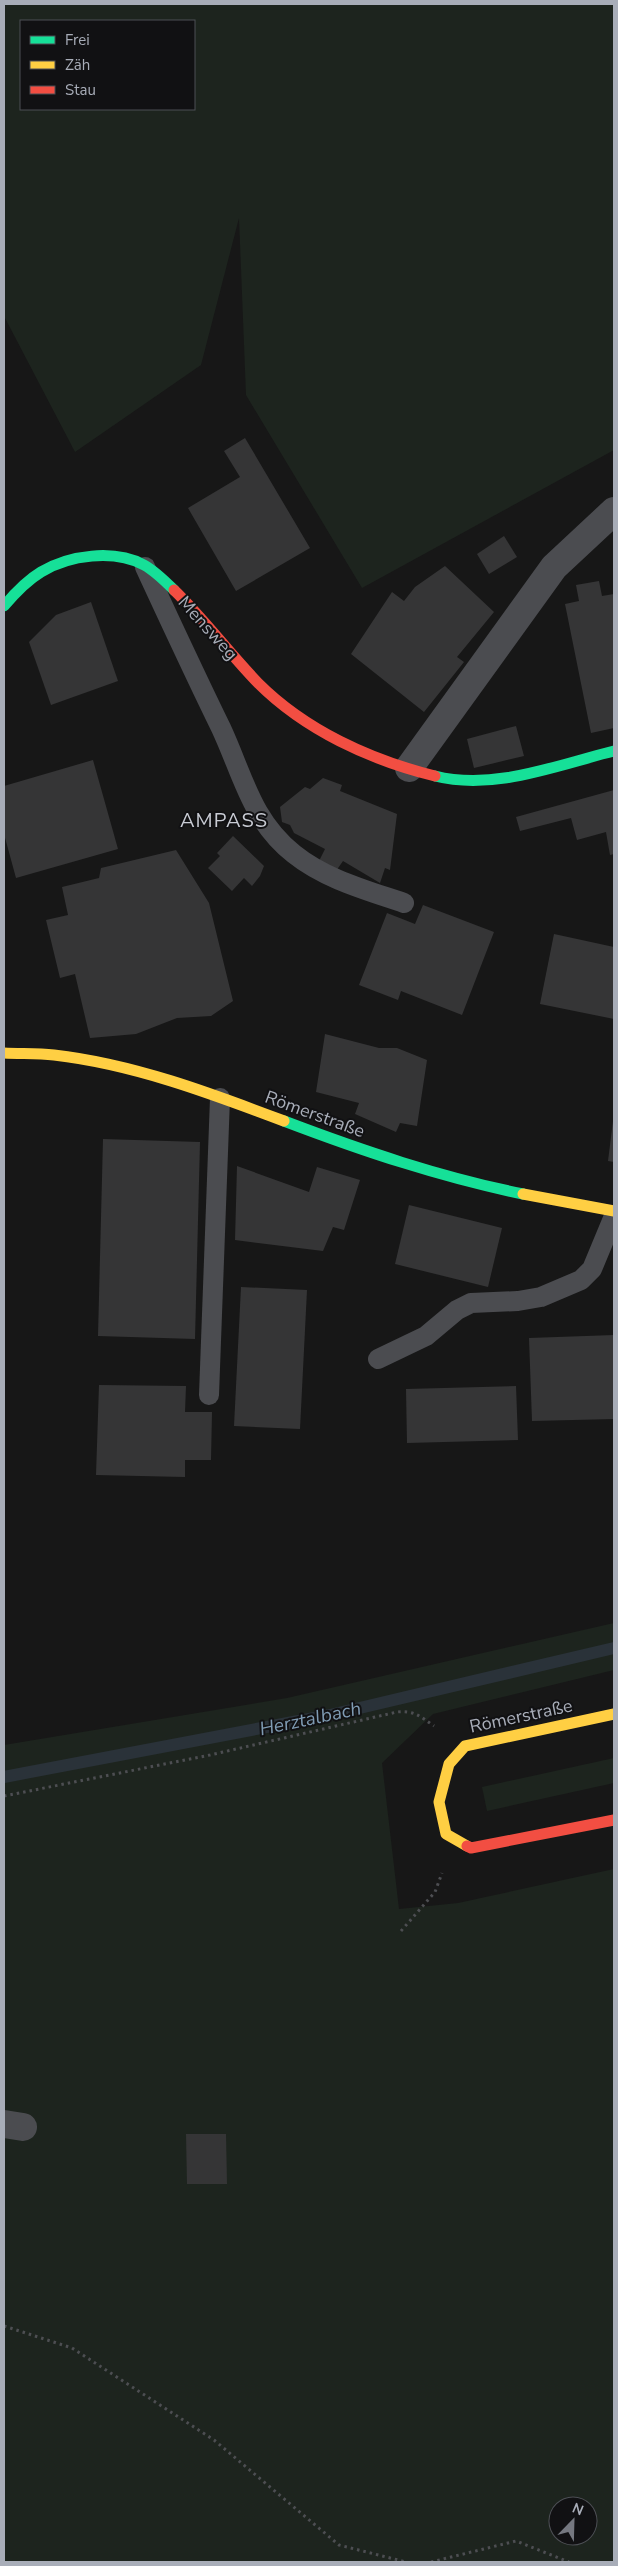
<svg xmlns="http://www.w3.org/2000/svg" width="618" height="2566" viewBox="0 0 618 2566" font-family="'Nunito Sans',sans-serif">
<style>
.green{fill:#1d241e;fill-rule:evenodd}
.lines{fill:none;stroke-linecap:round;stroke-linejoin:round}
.stream{stroke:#2a3239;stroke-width:12}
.building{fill:#353536}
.path{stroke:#4d4e52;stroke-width:3;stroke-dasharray:2.5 4;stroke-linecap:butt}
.lane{stroke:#4b4c50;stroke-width:20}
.street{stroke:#4b4c50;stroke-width:28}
.fast{stroke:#16e098;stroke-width:11}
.slow{stroke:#ffcf43;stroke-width:11}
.jam{stroke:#f24e42;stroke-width:11}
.labels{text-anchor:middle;stroke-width:4;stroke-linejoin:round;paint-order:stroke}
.street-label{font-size:18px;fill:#a8adb8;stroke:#111113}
.water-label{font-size:19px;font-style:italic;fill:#7f9bb3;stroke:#111113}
.quarter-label{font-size:20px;letter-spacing:1px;fill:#c9ccd4;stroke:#111113}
</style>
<rect width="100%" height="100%" fill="#171717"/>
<!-- green -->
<g class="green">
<path d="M4,4H614V450L362,588L246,395L239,218L201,365L75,452L4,316ZM194,21V109H21V21Z"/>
<path d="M614,1623V1670L433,1714L382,1763L399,1909L458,1903L614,1869V2562H4V1745L287,1698ZM558,2506H588V2536H558Z"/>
<polygon points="614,1758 614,1783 487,1811 482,1787"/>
</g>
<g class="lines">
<!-- stream -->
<polyline class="stream" points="4,1777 330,1715 614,1648"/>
</g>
<!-- building -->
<g class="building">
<polygon points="245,438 310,548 236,591 188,508 240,477 224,451"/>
<polygon points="504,536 517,557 489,574 477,554"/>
<polygon points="445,566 494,612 457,657 464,662 424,712 351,654 392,592 404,601 415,587"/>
<polygon points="599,581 602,596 614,594 614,728 591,733 565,604 579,601 576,585"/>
<polygon points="91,602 118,681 51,705 29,642 56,615"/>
<polygon points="516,726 524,756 474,768 467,739"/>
<polygon points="93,760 118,849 16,878 4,834 4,786"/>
<polygon points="323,778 342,785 340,791 397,814 390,870 385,868 380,883 343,861 336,871 318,863 325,849 294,833 290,825 282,822 280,807 305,787 310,789"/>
<polygon points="614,790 614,854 610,855 606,832 577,840 571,818 520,831 516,817"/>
<polygon points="233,836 264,866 260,876 252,886 244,878 232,891 208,868 220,856 217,853"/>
<polygon points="176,850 209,903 233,1001 211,1016 177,1018 136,1034 90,1038 75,974 60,978 46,920 68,915 62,887 99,878 101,868"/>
<polygon points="423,905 494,932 462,1015 401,991 398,1000 359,985 387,913 415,924"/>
<polygon points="554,934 614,947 614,1019 540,1004"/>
<polygon points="325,1034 379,1048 397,1048 427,1060 417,1126 400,1123 396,1132 355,1114 359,1103 316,1092"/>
<polygon points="613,1121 614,1121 614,1162 608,1161"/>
<polygon points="103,1139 200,1142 195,1339 98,1336"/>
<polygon points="237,1166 309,1192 317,1167 360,1180 344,1230 333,1227 323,1251 235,1240"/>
<polygon points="409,1205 502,1228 488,1287 395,1264"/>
<polygon points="241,1287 307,1290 300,1429 234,1426"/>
<polygon points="614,1335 614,1419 532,1421 529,1338"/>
<polygon points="99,1385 186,1386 185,1412 212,1412 211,1460 185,1460 185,1477 96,1475"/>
<polygon points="516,1386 518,1440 407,1443 406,1389"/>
<polygon points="186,2134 226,2134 227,2184 187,2184"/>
</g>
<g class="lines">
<!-- path -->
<g class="path">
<path d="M4,1796L210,1755L397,1712C414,1710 421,1717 434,1726"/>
<polyline points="401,1931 435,1892 442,1873"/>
<polyline points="4,2326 72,2348 214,2440 339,2545 406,2562"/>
<polyline points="431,2562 516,2541 569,2562"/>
</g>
<!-- lane -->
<g class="lane">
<path d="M145,567C170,621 195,675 221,728C243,775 251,820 294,854C325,879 366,890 404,903"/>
<polyline points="378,1359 426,1336 457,1310 471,1303 518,1301 541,1297 581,1280 592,1269 614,1216"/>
<polyline points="209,1395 220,1098"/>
</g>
<!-- street -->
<g class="street">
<polyline points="409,768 554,567 614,511"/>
<polyline points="4,2124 23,2127"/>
</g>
<!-- fast -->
<g class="fast">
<path d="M4,606C15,593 26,581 41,572C69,555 114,549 144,565C155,571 165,581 174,590"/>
<path d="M435,776C494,791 557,765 614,751"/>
<path d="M284,1121C363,1151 440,1177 523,1194"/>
</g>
<!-- slow -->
<g class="slow">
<path d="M4,1053C20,1054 37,1053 54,1055C133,1064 210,1093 284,1121"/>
<polyline points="523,1194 614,1211"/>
<polyline points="467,1846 446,1834 439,1802 449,1764 465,1746 614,1714"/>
</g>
<!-- jam -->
<g class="jam">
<path d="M174,590C204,619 229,653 258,683C305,730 370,760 435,776"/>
<polyline points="467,1846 471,1848 614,1820"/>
</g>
</g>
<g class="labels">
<!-- street labels -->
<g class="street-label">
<text transform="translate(208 628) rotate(48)" y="6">Mensweg</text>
<text transform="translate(315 1114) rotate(20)" y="6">Römerstraße</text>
<text transform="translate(521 1716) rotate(-12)" y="6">Römerstraße</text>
</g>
<!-- water labels -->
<g class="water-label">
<text transform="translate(310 1718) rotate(-12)" y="7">Herztalbach</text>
</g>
<!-- quarter labels -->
<g class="quarter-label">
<text x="224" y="827">AMPASS</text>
</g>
</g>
<!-- border -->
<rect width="618" height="2566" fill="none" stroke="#a8adb8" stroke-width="10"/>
<!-- legend -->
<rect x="20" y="20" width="175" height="90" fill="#111113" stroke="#4d4f55"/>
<rect x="30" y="36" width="25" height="8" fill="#16e098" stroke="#4d4f55"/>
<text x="65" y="45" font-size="15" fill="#a8adb8">Frei</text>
<rect x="30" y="61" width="25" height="8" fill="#ffcf43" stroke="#4d4f55"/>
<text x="65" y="70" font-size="15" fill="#a8adb8">Zäh</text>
<rect x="30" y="86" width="25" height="8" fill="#f24e42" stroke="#4d4f55"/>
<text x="65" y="95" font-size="15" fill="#a8adb8">Stau</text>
<!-- north arrow -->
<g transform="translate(573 2521) rotate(23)"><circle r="24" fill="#111113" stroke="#4d4f55"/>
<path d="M0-4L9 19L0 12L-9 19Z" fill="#757880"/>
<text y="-8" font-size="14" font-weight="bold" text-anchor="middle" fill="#a8adb8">N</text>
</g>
</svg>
